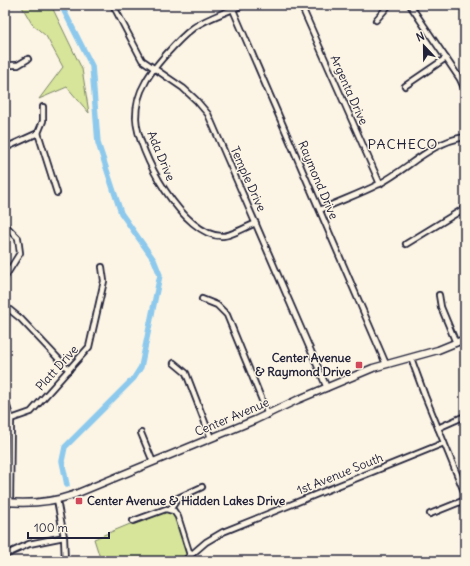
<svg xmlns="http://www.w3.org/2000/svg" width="470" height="566" viewBox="0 0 470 566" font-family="Delius,sans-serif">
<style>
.green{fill:#d6e599;stroke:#7c846a}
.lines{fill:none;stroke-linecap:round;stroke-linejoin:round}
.canal{stroke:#8dc9ed;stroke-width:5.5}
.street-casing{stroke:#22223b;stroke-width:8}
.secondary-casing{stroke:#22223b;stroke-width:9}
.street{stroke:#fcf5e5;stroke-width:4.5}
.secondary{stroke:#fcf5e5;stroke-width:6}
.poi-dot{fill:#d1495b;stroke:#fcf5e5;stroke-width:1.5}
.labels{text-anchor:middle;stroke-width:3;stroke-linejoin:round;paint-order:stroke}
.street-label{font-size:12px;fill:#22223b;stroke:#fcf5e5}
.poi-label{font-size:12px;font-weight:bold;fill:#22223b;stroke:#fcf5e5;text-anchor:end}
.quarter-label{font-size:14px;letter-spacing:1px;fill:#22223b;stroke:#fcf5e5}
</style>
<rect width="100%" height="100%" fill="#fcf5e5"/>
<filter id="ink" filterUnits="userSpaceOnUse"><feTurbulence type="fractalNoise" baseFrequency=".025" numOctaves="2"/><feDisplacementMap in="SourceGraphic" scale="8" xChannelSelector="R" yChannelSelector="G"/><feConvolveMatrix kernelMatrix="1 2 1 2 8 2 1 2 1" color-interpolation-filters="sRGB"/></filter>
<g filter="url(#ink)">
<!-- green -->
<g class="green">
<polygon points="21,5 51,5 82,69 89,113 67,87 39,99 63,67 46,36 32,24"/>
<polygon points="166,509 174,511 190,555 184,561 101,561 94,539"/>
</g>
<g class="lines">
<!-- canal -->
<polyline class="canal" points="61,5 92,66 98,143 121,213 154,260 160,275 141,367 134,378 65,447 62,461 67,485"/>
<defs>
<g id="street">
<polyline points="113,5 142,60 183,88 196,100 208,114 327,388"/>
<polyline points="231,5 386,364"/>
<path d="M243,5C227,12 207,18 193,28C180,38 152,68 145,83C139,93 136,106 136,118C137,152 184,238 223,236C231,236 248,226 256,223"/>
<polyline points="301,5 380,184"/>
<polyline points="410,5 460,79 465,90"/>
<polyline points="376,20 389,5"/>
<polyline points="5,65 18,65 28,59"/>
<polyline points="405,86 446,58"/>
<polyline points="38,133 57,193"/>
<polyline points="38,133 43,121 43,107"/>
<polyline points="5,148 38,133"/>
<path d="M320,210C339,201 360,194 379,184C408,169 431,142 465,137"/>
<polyline points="5,225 18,238 20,253 5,277"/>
<polyline points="406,244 465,208"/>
<polyline points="439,295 441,307 456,343"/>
<polyline points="202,299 217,305 227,315 268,415"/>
<polyline points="5,306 21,319 69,370"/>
<polyline points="411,358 425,396 465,494"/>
<polyline points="174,363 186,373 211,438"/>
<polyline points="5,400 11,419 10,503"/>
<polyline points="11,419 31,412 89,347 104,281 102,267"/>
<polyline points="438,428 465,416"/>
<polyline points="141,433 153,462"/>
<polyline points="57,500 64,537 65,561"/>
<polyline points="170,510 178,498 202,487"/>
<polyline points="430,514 465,500"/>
<polyline points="133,521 166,509 174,511 178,517 190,555"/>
<polyline points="5,555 29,544 64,537"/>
<polyline points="184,561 206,542 223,532 444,443"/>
<polyline points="388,561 391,561"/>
</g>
<path id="secondary" d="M5,502C29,504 50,503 73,495L255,420L297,400L373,368L438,350L465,339"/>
</defs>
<!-- street casing -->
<use href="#street" class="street-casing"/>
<!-- secondary casing -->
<use href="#secondary" class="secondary-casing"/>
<!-- street -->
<use href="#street" class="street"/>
<!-- secondary -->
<use href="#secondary" class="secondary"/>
</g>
</g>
<!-- markers -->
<g class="poi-dot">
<rect x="355" y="361" width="8" height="8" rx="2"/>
<rect x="75" y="497" width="8" height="8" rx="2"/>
</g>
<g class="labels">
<!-- street labels -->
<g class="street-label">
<text transform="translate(349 90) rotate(66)" y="4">Argenta Drive</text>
<text transform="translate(161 156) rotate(67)" y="4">Ada Drive</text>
<text transform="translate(248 179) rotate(66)" y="4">Temple Drive</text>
<text transform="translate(318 180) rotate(67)" y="4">Raymond Drive</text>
<text transform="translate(57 368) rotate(-48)" y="4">Platt Drive</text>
<text transform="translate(232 417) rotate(-23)" y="4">Center Avenue</text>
<text transform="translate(340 474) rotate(-22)" y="4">1st Avenue South</text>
</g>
<!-- poi labels -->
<g class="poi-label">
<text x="351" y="362">Center Avenue<tspan x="351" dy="14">&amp; Raymond Drive</tspan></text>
<text x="87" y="505" text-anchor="start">Center Avenue &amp; Hidden Lakes Drive</text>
</g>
<!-- quarter labels -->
<g class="quarter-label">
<text x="403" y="149">PACHECO</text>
</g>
</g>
<!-- margin -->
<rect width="470" height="566" fill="none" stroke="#fcf5e5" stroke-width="20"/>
<rect x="10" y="10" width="450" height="546" fill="none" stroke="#22223b" stroke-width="1.5" filter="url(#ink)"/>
<!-- north arrow -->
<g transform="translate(424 46) rotate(338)" stroke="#fcf5e5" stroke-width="3" paint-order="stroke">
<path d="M0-3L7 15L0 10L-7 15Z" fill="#22223b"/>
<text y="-6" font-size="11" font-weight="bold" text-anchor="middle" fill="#22223b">N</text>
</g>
<!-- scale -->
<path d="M28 532v6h81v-6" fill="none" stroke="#22223b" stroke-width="2"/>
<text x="34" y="532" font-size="12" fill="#22223b" stroke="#fcf5e5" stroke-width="3" paint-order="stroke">100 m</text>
</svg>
